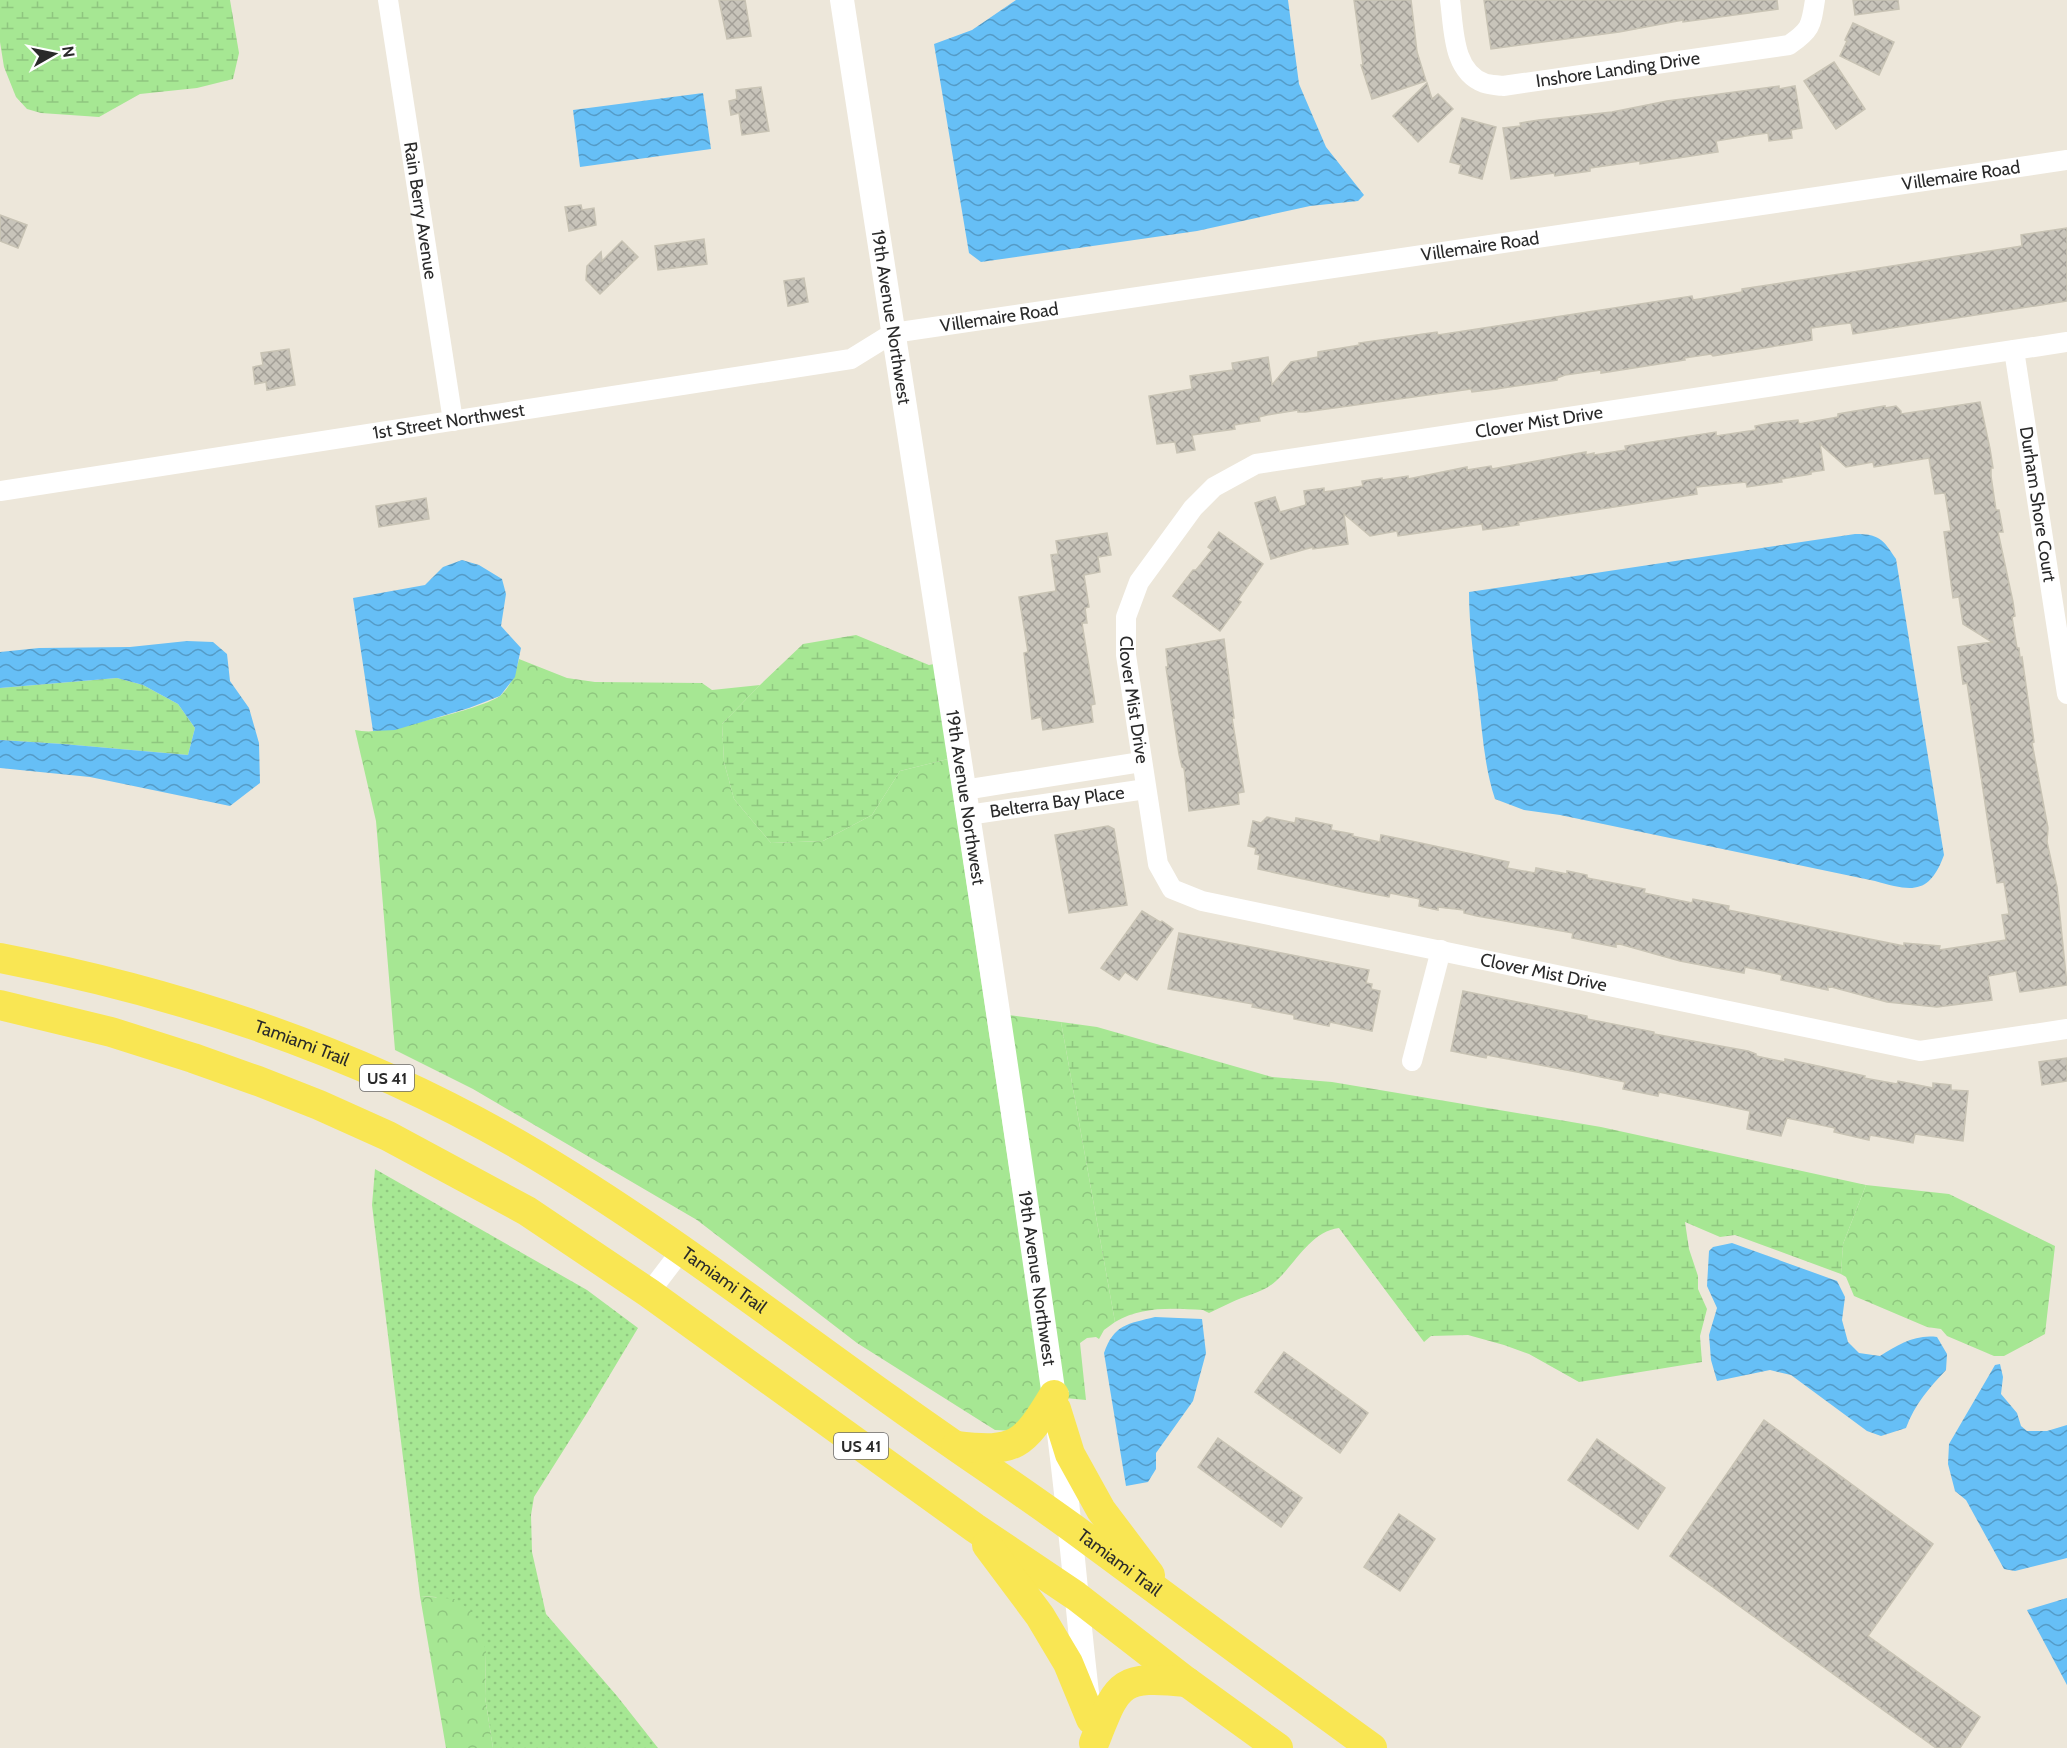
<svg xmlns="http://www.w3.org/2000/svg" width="2067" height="1748" viewBox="0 0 2067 1748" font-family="Cabin,sans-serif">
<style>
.grass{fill:url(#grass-dots)}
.forest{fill:url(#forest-crowns)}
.wetland{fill:url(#wetland-marsh)}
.water{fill:url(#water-waves)}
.building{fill:url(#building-cross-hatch);stroke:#c8c3b4;stroke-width:1.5}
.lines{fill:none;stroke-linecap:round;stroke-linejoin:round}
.minor{stroke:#fff;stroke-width:20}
.tertiary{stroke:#fff;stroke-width:24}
.primary{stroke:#f9e653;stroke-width:30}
.labels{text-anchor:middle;stroke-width:4.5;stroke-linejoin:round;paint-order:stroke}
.shield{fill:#fff;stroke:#6a6a6a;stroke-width:1.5}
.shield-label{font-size:16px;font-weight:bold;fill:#2a2a2a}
.street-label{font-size:18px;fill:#2a2a2a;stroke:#fff}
</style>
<defs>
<pattern id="grass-dots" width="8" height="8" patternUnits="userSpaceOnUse" patternTransform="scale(1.5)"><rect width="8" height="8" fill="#a6e793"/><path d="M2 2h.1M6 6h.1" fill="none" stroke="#8fc67f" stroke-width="1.8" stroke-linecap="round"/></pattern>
<pattern id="forest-crowns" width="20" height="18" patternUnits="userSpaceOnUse" patternTransform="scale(1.5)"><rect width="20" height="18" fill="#a6e793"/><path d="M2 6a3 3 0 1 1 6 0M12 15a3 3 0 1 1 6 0" fill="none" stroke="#8fc67f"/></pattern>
<pattern id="wetland-marsh" width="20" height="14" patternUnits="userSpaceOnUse" patternTransform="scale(1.5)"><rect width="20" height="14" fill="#a6e793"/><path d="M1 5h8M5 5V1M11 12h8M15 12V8" fill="none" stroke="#8fc67f"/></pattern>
<pattern id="water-waves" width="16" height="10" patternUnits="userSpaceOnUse" patternTransform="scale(1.5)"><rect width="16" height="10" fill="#66bff6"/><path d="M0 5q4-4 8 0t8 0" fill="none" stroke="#549bc7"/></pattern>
<pattern id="building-cross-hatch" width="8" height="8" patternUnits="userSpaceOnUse" patternTransform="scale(1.5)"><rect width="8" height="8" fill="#c8c4ba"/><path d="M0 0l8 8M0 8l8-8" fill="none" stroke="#a39f97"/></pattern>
</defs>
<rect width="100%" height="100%" fill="#ede7da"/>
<!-- grass -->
<polygon class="grass" points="375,1169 587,1290 638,1328 587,1413 534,1497 531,1515 532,1552 546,1614 617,1696 658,1748 493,1748 485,1697 486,1652 436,1597 420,1596 372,1205"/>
<!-- forest -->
<g class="forest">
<path d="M519,659L567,678L595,682L702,683L712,690L760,685L722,724L724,762L734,799L771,843L823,841L872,815L900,771L948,759L1043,1394L1016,1431L995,1430L857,1343L697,1220L473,1089L395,1050L376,821L355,730C361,731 368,732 374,731C396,729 484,708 500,696C511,687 516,672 519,659Z"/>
<polygon points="1009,1015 1061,1022 1115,1322 1104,1330 1099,1339 1096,1337 1087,1338 1080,1343 1086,1400 1065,1398 1069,1391 1064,1389"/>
<polygon points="1866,1185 1949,1194 2055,1246 2045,1334 2004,1356 1994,1356 1947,1336 1941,1329 1927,1327 1854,1296 1846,1277 1841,1274 1843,1244"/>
<polygon points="420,1596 455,1599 471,1611 477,1621 486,1652 485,1697 493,1748 446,1748"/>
</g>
<!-- wetland -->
<g class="wetland">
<polygon points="0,0 230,0 239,53 233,79 197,88 140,94 99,117 41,113 27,109 16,97 4,67 0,42"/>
<polygon points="856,635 929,665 934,664 948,759 900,771 872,815 823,841 771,843 734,799 724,762 722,724 760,685 803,644"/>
<polygon points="117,678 143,685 178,704 195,728 188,755 63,744 0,740 0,688"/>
<path d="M1061,1022L1097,1027L1272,1077L1332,1082L1601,1127L1866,1185L1843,1244L1841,1274L1735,1235L1720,1237L1685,1222L1689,1249L1698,1276V1289L1707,1309L1700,1336L1702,1362L1579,1382L1529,1354L1504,1345L1468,1335L1431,1336L1424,1342L1339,1228C1311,1231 1296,1263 1276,1281C1263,1293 1246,1295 1230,1303C1223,1306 1216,1310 1209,1313L1203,1310C1173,1308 1141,1306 1115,1322Z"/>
</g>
<!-- water -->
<g class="water">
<polygon points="1016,0 1288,0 1299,84 1326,147 1364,195 1358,201 1310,206 1197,231 981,262 969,253 934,44 972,30"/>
<polygon points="703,93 711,149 580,167 573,110"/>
<path d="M1855,534C1879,534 1883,539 1896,559L1944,855C1929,896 1911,891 1875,881L1560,815L1524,810L1495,799C1484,766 1482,729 1478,694C1474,660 1469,626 1469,592Z"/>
<polygon points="462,560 479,565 502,579 506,594 501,626 521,648 515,677 500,696 469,708 395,730 373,731 353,598 425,585 443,567"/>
<polygon points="187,641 213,642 227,654 230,681 249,708 259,743 260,783 230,806 90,777 0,768 0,740 63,744 188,755 195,728 178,704 143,685 117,678 0,688 0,652 39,648 130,647"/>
<path d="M1732,1243L1837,1281L1845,1297L1842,1320L1848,1342L1859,1353L1880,1356C1898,1345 1915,1334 1937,1337L1947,1354L1946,1370C1929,1388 1915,1404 1906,1428L1881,1436L1867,1431L1791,1375L1770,1370L1717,1381L1711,1360L1709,1335L1717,1308L1707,1286L1709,1251L1713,1247Z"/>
<path d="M1155,1317L1202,1319L1206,1353L1193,1401L1156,1453V1469L1148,1482L1126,1486L1104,1353C1114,1324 1128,1324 1155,1317Z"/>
<polygon points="2000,1364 2003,1377 2001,1394 2017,1413 2021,1426 2027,1431 2047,1431 2067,1425 2067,1558 2015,1571 2004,1569 1966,1500 1955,1491 1948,1464 1949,1444 1995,1365"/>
<polygon points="2067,1598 2067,1685 2027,1610"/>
</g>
<!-- building -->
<g class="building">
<polygon points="719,0 745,0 751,36 727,39"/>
<polygon points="1354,0 1411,0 1417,52 1426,81 1372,99 1361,65 1363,65"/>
<polygon points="1484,0 1777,0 1778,9 1683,22 1683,20 1619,32 1491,49"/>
<polygon points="1853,0 1898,0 1899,9 1855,15"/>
<polygon points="1853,23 1894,42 1879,75 1840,56 1847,41 1845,40"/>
<polygon points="1834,62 1865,109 1836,129 1804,81"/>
<polygon points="1427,83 1432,99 1438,94 1453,109 1418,142 1393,116"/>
<polygon points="1779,86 1779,89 1795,86 1802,128 1791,130 1792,138 1769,141 1768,133 1752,135 1716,141 1718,152 1640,164 1640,161 1590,168 1590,171 1555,176 1554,173 1511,179 1503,128 1521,126 1520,123 1539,120 1612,112 1667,101"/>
<polygon points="761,87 769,131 742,135 739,113 731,115 729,101 737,99 736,90"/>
<polygon points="1462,118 1496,127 1482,179 1459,173 1461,165 1450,162"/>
<polygon points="581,205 582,210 594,208 596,225 569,231 565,207"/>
<polygon points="0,215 27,225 18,248 0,241"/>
<polygon points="2067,228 2067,301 1853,334 1851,323 1841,324 1811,328 1812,340 1770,347 1713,356 1711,354 1684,358 1685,360 1601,373 1601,370 1565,375 1557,378 1557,380 1496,389 1472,392 1471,389 1305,412 1298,412 1298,410 1267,415 1259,417 1260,421 1234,425 1235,429 1192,435 1195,450 1177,453 1175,442 1157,444 1149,396 1192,389 1190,376 1233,370 1232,363 1268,357 1272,385 1291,362 1318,357 1318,352 1360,345 1359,343 1437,332 1438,335 1692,296 1693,300 1742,292 1742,289 2022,246 2021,235"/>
<polygon points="704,239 707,264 658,270 655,246"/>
<polygon points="622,241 638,257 600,294 586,280 587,266 601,252 602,261"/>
<polygon points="804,278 808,302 788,306 784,281"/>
<polygon points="289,349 295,385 267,390 266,382 255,384 253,367 263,365 261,353"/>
<polygon points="1980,402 1990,449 1993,468 1991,468 1991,476 1996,510 1999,510 2003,532 1998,532 2013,602 2015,616 2012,617 2017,648 2019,648 2020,658 2022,657 2034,742 2032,743 2048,828 2047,842 2057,887 2067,985 2020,992 2016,971 1988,976 1992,1000 1937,1007 1887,1002 1828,986 1828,990 1781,980 1782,975 1745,967 1744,973 1680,961 1616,943 1616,947 1596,943 1572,938 1573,933 1477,916 1464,913 1464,910 1438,907 1438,910 1419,906 1420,899 1390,893 1389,897 1363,892 1258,869 1260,855 1255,854 1256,848 1248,846 1253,821 1261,823 1267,817 1295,823 1296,818 1332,825 1331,830 1353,834 1352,836 1380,842 1381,835 1416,842 1509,862 1507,868 1535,873 1536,868 1567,874 1567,871 1587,875 1587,878 1645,889 1644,893 1692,903 1693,899 1729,906 1728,910 1904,946 1904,943 1940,946 1939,950 2006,940 2002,915 2009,914 2004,882 1997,883 1967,683 1963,684 1958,647 1992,642 1963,624 1959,597 1953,598 1944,532 1951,531 1945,493 1935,494 1929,458 1874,467 1873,462 1846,467 1820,444 1824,470 1811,472 1811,474 1781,479 1782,482 1747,487 1746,482 1696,487 1697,494 1518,522 1519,525 1483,530 1482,524 1398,536 1397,531 1370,536 1344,514 1348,544 1313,549 1313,547 1271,559 1255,503 1275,497 1280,512 1306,505 1304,491 1324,488 1324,492 1363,486 1362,481 1382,478 1382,480 1408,476 1408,479 1467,467 1467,470 1491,466 1492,469 1586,452 1586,455 1594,453 1594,455 1626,450 1625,446 1716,432 1716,436 1756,430 1755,426 1772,423 1798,420 1799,424 1838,417 1838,414 1885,406 1885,408 1896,406 1901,411 1901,414"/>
<polygon points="426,498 429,519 379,527 376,506"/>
<polygon points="1219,532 1263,564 1238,600 1241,602 1220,631 1173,596 1193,570 1196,570 1212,550 1208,547"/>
<polygon points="1107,533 1111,555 1098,557 1100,572 1084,575 1089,607 1085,608 1087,623 1082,623 1095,704 1091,705 1093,722 1043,730 1041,717 1032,719 1024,653 1028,652 1019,597 1056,591 1051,555 1058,554 1056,541"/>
<polygon points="1224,639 1234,718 1232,718 1244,792 1238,793 1239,804 1189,811 1184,768 1182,767 1179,754 1166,667 1168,667 1166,649"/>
<polygon points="1108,826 1114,829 1127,905 1069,913 1055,835"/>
<polygon points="1142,911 1160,922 1162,921 1173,929 1137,980 1125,972 1119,980 1101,968"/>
<polygon points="1179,933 1369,970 1366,983 1372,984 1371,989 1380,991 1372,1031 1330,1022 1329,1026 1294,1019 1294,1015 1252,1007 1253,1004 1168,989"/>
<polygon points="1463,991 1587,1016 1587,1019 1654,1032 1654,1034 1748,1051 1756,1054 1756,1056 1785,1062 1785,1059 1804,1063 1865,1076 1864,1078 1897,1084 1898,1081 1933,1088 1933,1083 1951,1085 1951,1090 1968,1091 1963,1141 1915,1134 1913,1143 1870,1135 1869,1140 1834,1132 1835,1128 1787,1118 1781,1136 1747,1129 1750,1111 1659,1092 1658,1096 1623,1089 1625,1082 1577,1072 1487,1055 1486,1058 1451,1051"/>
<polygon points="2067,1058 2067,1081 2042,1085 2039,1062"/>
<polygon points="1284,1352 1368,1413 1340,1453 1255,1392"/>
<polygon points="1764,1420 1933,1544 1868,1636 1980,1717 1960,1748 1936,1748 1670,1556"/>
<polygon points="1218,1438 1302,1498 1281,1527 1198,1467"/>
<polygon points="1597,1439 1665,1488 1638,1529 1568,1480"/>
<polygon points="1399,1514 1435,1539 1400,1591 1364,1567"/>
</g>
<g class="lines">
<!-- minor -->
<g class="minor">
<path id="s1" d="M388,0L453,421"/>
<path id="s2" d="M1450,0C1454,28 1452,71 1484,83C1489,85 1497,85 1503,86L1789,45C1811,30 1811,26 1815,0"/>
<path id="s3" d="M2067,342L1256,464L1214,487L1193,508L1139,582L1126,617V655L1158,864L1172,889L1202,901L1920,1051L2067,1029"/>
<path id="s4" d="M2014,350L2067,694"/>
<path id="s5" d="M0,491L851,359L893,333L2067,160"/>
<polyline points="964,790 1141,762"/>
<path id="s6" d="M968,815L1146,789"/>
<polyline points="1412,1061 1441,950"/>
<polyline points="649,1293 681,1251"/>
</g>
<!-- tertiary -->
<path class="tertiary" id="s7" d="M842,0C914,470 990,940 1056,1411C1069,1504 1076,1599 1087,1693"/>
<!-- primary -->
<g class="primary">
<path id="s8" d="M0,958C181,993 359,1052 519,1145C648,1220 768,1313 890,1400C951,1444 1013,1485 1074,1529C1173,1602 1272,1676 1372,1748"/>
<polyline points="0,1005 111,1032 193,1058 258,1081 319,1105 388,1136 527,1211 649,1293 975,1528 1076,1596 1187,1682 1278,1748"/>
<polyline points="1056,1409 1070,1454 1101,1510 1150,1575"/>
<path d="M956,1446C1016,1453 1023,1446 1054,1395"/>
<polyline points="987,1545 1040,1616 1068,1663 1091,1719"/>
<path d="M1094,1743C1118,1683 1118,1675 1187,1682"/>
</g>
</g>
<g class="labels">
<!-- shield labels -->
<g class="shield">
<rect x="360" y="1065" width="54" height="26" rx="4.5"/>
<rect x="834" y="1433" width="54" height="26" rx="4.5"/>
</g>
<g class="shield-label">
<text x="387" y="1084">US 41</text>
<text x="861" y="1452">US 41</text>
</g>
<!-- street labels -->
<g class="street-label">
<text dy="6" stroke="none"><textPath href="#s2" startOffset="230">Inshore Landing Drive</textPath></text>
<text dy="6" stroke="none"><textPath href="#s5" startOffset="1990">Villemaire Road</textPath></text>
<text dy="6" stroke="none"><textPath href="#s1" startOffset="213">Rain Berry Avenue</textPath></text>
<text dy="6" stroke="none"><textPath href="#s5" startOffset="1504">Villemaire Road</textPath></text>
<text dy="6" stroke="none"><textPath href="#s7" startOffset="321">19th Avenue Northwest</textPath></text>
<text dy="6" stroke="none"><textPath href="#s5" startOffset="1018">Villemaire Road</textPath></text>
<text dy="6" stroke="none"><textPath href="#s5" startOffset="454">1st Street Northwest</textPath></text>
<text transform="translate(1539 422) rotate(-9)" y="6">Clover Mist Drive</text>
<text dy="6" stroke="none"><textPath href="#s4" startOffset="156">Durham Shore Court</textPath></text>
<text dy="6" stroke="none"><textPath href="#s3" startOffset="1110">Clover Mist Drive</textPath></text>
<text dy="6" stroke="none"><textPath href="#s7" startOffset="807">19th Avenue Northwest</textPath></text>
<text dy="6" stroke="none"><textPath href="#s6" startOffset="90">Belterra Bay Place</textPath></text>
<text dy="6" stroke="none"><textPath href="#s3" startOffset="1686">Clover Mist Drive</textPath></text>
<text dy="6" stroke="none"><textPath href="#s8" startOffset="314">Tamiami Trail</textPath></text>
<text dy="6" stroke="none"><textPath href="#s7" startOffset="1293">19th Avenue Northwest</textPath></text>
<text dy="6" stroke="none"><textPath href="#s8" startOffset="800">Tamiami Trail</textPath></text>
<text dy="6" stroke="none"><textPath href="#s8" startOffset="1286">Tamiami Trail</textPath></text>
</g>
</g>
<!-- north arrow -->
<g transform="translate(54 54) rotate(81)" stroke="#ffffff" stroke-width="4.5" paint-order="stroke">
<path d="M0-4.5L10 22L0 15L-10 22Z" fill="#2a2a2a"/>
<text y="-9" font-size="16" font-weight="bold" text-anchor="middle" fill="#2a2a2a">N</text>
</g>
</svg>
